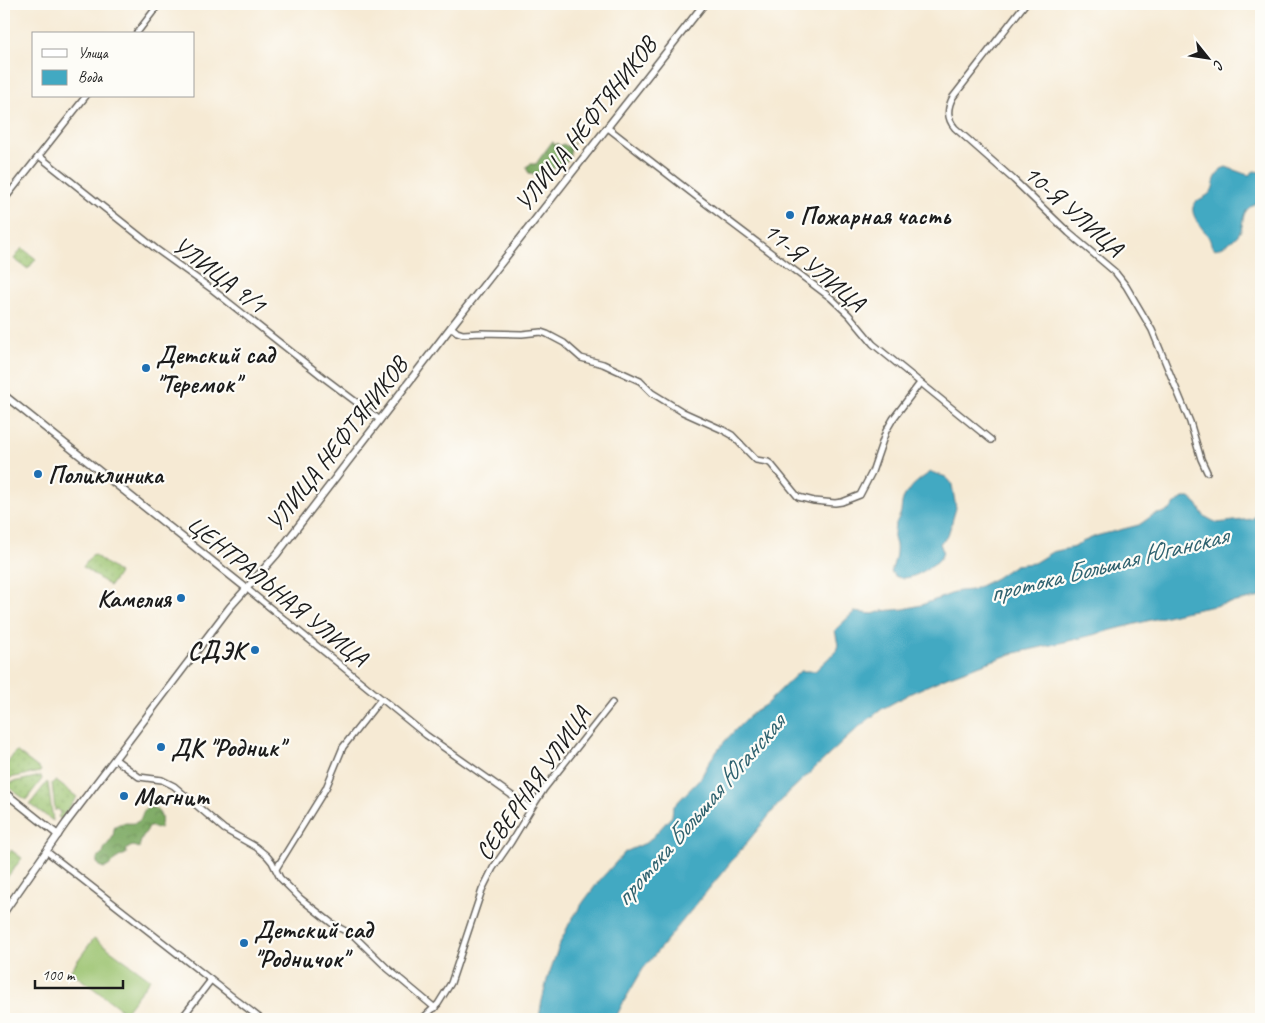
<svg xmlns="http://www.w3.org/2000/svg" width="1265" height="1023" viewBox="0 0 1265 1023" font-family="Caveat,sans-serif">
<style>
.grass{fill:url(#grass-dots);stroke:#5c7046}
.forest{fill:url(#forest-crowns);stroke:#4c623f}
.garden{fill:#9bc36f;stroke:#5c7046}
.water{fill:#42a9c2;stroke:#2f626f}
.lines{fill:none;stroke-linecap:round;stroke-linejoin:round}
.minor-casing{stroke:#68645c;stroke-width:8}
.tertiary-casing{stroke:#68645c;stroke-width:9}
.minor{stroke:#fff;stroke-width:5}
.tertiary{stroke:#fff;stroke-width:6}
.poi-dot{fill:#1f6fb2;stroke:#fdfcf7;stroke-width:2}
.labels{text-anchor:middle;stroke-width:4.5;stroke-linejoin:round;paint-order:stroke}
.street-label{font-size:25px;fill:#1c1c1c;stroke:#fdfcf7}
.poi-label{font-size:25px;font-weight:bold;fill:#1c1c1c;stroke:#fdfcf7;text-anchor:start}
.water-label{font-size:26px;font-style:italic;fill:#2f626f;stroke:#fdfcf7}
</style>
<defs>
<pattern id="grass-dots" width="8" height="8" patternUnits="userSpaceOnUse" patternTransform="scale(1.25)"><rect width="8" height="8" fill="#9bc36f"/><path d="M2 2h.1M6 6h.1" fill="none" stroke="#85a760" stroke-width="1.8" stroke-linecap="round"/></pattern>
<pattern id="forest-crowns" width="20" height="18" patternUnits="userSpaceOnUse" patternTransform="scale(1.25)"><rect width="20" height="18" fill="#7ca962"/><path d="M2 6a3 3 0 1 1 6 0M12 15a3 3 0 1 1 6 0" fill="none" stroke="#658950"/></pattern>
</defs>
<rect width="100%" height="100%" fill="#fdfcf7"/>
<filter id="ink" filterUnits="userSpaceOnUse"><feTurbulence type="fractalNoise" baseFrequency=".02" numOctaves="2"/><feDisplacementMap in="SourceGraphic" scale="10" xChannelSelector="R" yChannelSelector="G"/><feConvolveMatrix kernelMatrix="1 2 1 2 8 2 1 2 1" color-interpolation-filters="sRGB"/></filter>
<filter id="wash" filterUnits="userSpaceOnUse"><feTurbulence type="fractalNoise" baseFrequency=".0096" numOctaves="4" result="noise"/><feDisplacementMap in="SourceGraphic" scale="20" xChannelSelector="R" yChannelSelector="G"/><feGaussianBlur stdDeviation="1.12" result="paint"/><feColorMatrix in="noise" values="0 0 0 0 0 0 0 0 0 0 0 0 0 0 0 0 0 1.4 0 .05"/><feComposite in="paint" operator="in"/></filter>
<g filter="url(#wash)">
<rect width="100%" height="100%" fill="#f6ead4"/>
<!-- grass -->
<g class="grass">
<polygon points="22,248 36,259 28,269 14,259"/>
<polygon points="93,554 119,573 110,586 83,567"/>
<polygon points="16,751 41,770 40,772 4,779 4,768"/>
<polygon points="41,776 42,779 26,800 4,784"/>
<polygon points="56,781 77,797 61,819 58,817 61,812 57,809 55,811 52,783"/>
<polygon points="47,782 48,783 53,821 30,804"/>
<polygon points="11,850 22,858 5,880 4,879 4,860"/>
</g>
<!-- forest -->
<g class="forest">
<path d="M552,142H553L555,146L557,143L560,146L563,144L569,147L575,142C573,145 571,147 571,149C568,159 573,161 560,163L558,167L555,168L554,167L552,170L549,169L537,175L529,173L527,170V166L531,164H536C541,156 547,149 552,142Z"/>
<path d="M149,807C160,808 164,818 160,828H156L151,826C146,830 140,841 139,848C133,845 131,846 126,850V854C113,858 114,864 105,868L101,867L97,863V858L103,853C104,846 111,842 113,836C114,832 113,827 117,825C124,821 131,825 137,822C145,818 139,811 149,807Z"/>
</g>
<!-- garden -->
<polygon class="garden" points="94,938 150,979 125,1012 70,971"/>
<!-- water -->
<g class="water">
<path d="M1226,167L1245,174L1249,175L1254,171L1261,172V199C1257,203 1250,206 1246,211C1243,215 1243,221 1242,226C1241,236 1229,243 1221,247C1211,252 1212,245 1209,238C1205,230 1184,212 1197,201C1201,198 1206,197 1210,193C1214,188 1213,184 1215,179C1217,175 1219,172 1221,169Z"/>
<path d="M931,472L946,477L950,481L952,485L956,508L949,532L946,538L940,543C941,547 944,551 942,555C940,561 935,563 931,566C921,574 900,585 891,572C894,563 897,554 896,545C895,541 893,537 894,533C894,526 897,521 900,515C902,510 901,504 903,499C908,488 921,478 931,472Z"/>
<polygon points="1183,498 1190,498 1197,504 1204,516 1217,523 1252,519 1261,511 1261,597 1178,613 1073,640 1011,654 947,677 911,693 882,709 860,726 786,795 643,969 623,1003 615,1019 539,1019 541,1005 547,980 560,943 570,922 584,901 599,881 625,852 648,842 672,816 673,807 700,779 711,759 724,742 740,725 755,711 765,705 800,671 815,671 836,651 838,645 835,630 854,612 873,614 882,611 904,609 921,605 959,591 972,590 996,578 1015,565 1034,563 1052,552 1075,547 1082,542 1096,536 1139,525 1153,515 1162,513 1170,510 1176,503"/>
</g>
</g>
<g filter="url(#ink)">
<g class="lines">
<defs>
<g id="minor">
<path d="M1025,4L953,97C947,108 947,119 955,128L1014,180L1069,233L1115,272L1126,286L1152,330L1190,422L1201,459L1207,472"/>
<polyline points="136,34 159,4"/>
<polyline points="608,128 697,197 831,298 849,315 873,344 991,440"/>
<polyline points="39,156 156,249 213,290 323,377 380,420"/>
<polyline points="4,200 86,96"/>
<polyline points="451,327 457,332 463,334 481,333 522,334 541,332 547,334 564,343 581,358 603,364 640,381 652,393 683,412 723,430 732,435 756,460 768,462 771,464 798,497 814,501 835,503 842,502 860,495 872,472 886,431 893,419 920,383"/>
<polyline points="246,588 426,735 531,809"/>
<polyline points="115,759 139,777 162,780 174,786 224,829 256,847 267,856 272,862 280,878 301,899 334,925 353,935 387,968 435,1008"/>
<polyline points="46,851 261,1019"/>
<polyline points="276,869 326,788 343,747 381,699"/>
<polyline points="181,1019 211,980"/>
<polyline points="422,1019 438,1004 451,983 482,890 493,868 511,842 531,809 544,789 612,703"/>
</g>
<g id="tertiary">
<polyline points="4,395 246,588"/>
<polyline points="4,792 58,835"/>
<polyline points="4,912 66,823 230,607 277,554 451,327 704,4"/>
</g>
</defs>
<!-- minor casing -->
<use href="#minor" class="minor-casing"/>
<!-- tertiary casing -->
<use href="#tertiary" class="tertiary-casing"/>
<!-- minor -->
<use href="#minor" class="minor"/>
<!-- tertiary -->
<use href="#tertiary" class="tertiary"/>
</g>
</g>
<!-- markers -->
<g class="poi-dot">
<circle cx="790" cy="215" r="5"/>
<circle cx="146" cy="368" r="5"/>
<circle cx="38" cy="474" r="5"/>
<circle cx="181" cy="598" r="5"/>
<circle cx="255" cy="650" r="5"/>
<circle cx="161" cy="747" r="5"/>
<circle cx="124" cy="796" r="5"/>
<circle cx="244" cy="943" r="5"/>
</g>
<g class="labels">
<!-- street labels -->
<g class="street-label">
<text transform="translate(585 124) rotate(-52)" y="9">УЛИЦА НЕФТЯНИКОВ</text>
<text transform="translate(1074 210) rotate(42)" y="9">10-Я УЛИЦА</text>
<text transform="translate(815 266) rotate(40)" y="9">11-Я УЛИЦА</text>
<text transform="translate(220 274) rotate(37)" y="9">УЛИЦА 9/1</text>
<text transform="translate(336 444) rotate(-52)" y="9">УЛИЦА НЕФТЯНИКОВ</text>
<text transform="translate(278 590) rotate(39)" y="9">ЦЕНТРАЛЬНАЯ УЛИЦА</text>
<text transform="translate(532 783) rotate(-55)" y="9">СЕВЕРНАЯ УЛИЦА</text>
</g>
<!-- poi labels -->
<g class="poi-label">
<text x="800" y="224">Пожарная часть</text>
<text x="156" y="363">Детский сад<tspan x="156" dy="29">"Теремок"</tspan></text>
<text x="48" y="483">Поликлиника</text>
<text x="171" y="607" text-anchor="end">Камелия</text>
<text x="245" y="659" text-anchor="end">СДЭК</text>
<text x="171" y="756">ДК "Родник"</text>
<text x="134" y="805">Магнит</text>
<text x="254" y="938">Детский сад<tspan x="254" dy="29">"Родничок"</tspan></text>
</g>
<!-- water labels -->
<g class="water-label">
<text transform="translate(1108 564) rotate(-14)" y="9">протока Большая Юганская</text>
<text transform="translate(699 810) rotate(-49)" y="9">протока Большая Юганская</text>
</g>
</g>
<!-- margin -->
<rect width="1265" height="1023" fill="none" stroke="#fdfcf7" stroke-width="20"/>
<!-- legend -->
<rect x="32" y="32" width="162" height="65" fill="#fdfcf7" stroke="#a3a29f"/>
<rect x="42" y="49" width="25" height="8" fill="#ffffff" stroke="#a3a29f"/>
<text x="78" y="58" font-size="15" fill="#1c1c1c">Улица</text>
<rect x="42" y="70" width="25" height="15" fill="#42a9c2" stroke="#a3a29f"/>
<text x="78" y="82" font-size="15" fill="#1c1c1c">Вода</text>
<!-- north arrow -->
<g transform="translate(1208 58) rotate(120)" stroke="#fdfcf7" stroke-width="4" paint-order="stroke">
<path d="M0-4L9 19L0 12L-9 19Z" fill="#1c1c1c"/>
<text y="-8" font-size="14" font-weight="bold" text-anchor="middle" fill="#1c1c1c">С</text>
</g>
<!-- scale -->
<path d="M35 980v8h88v-8" fill="none" stroke="#1c1c1c" stroke-width="2.5"/>
<text x="42" y="980" font-size="15" fill="#1c1c1c" stroke="#fdfcf7" stroke-width="4" paint-order="stroke">100 m</text>
</svg>
